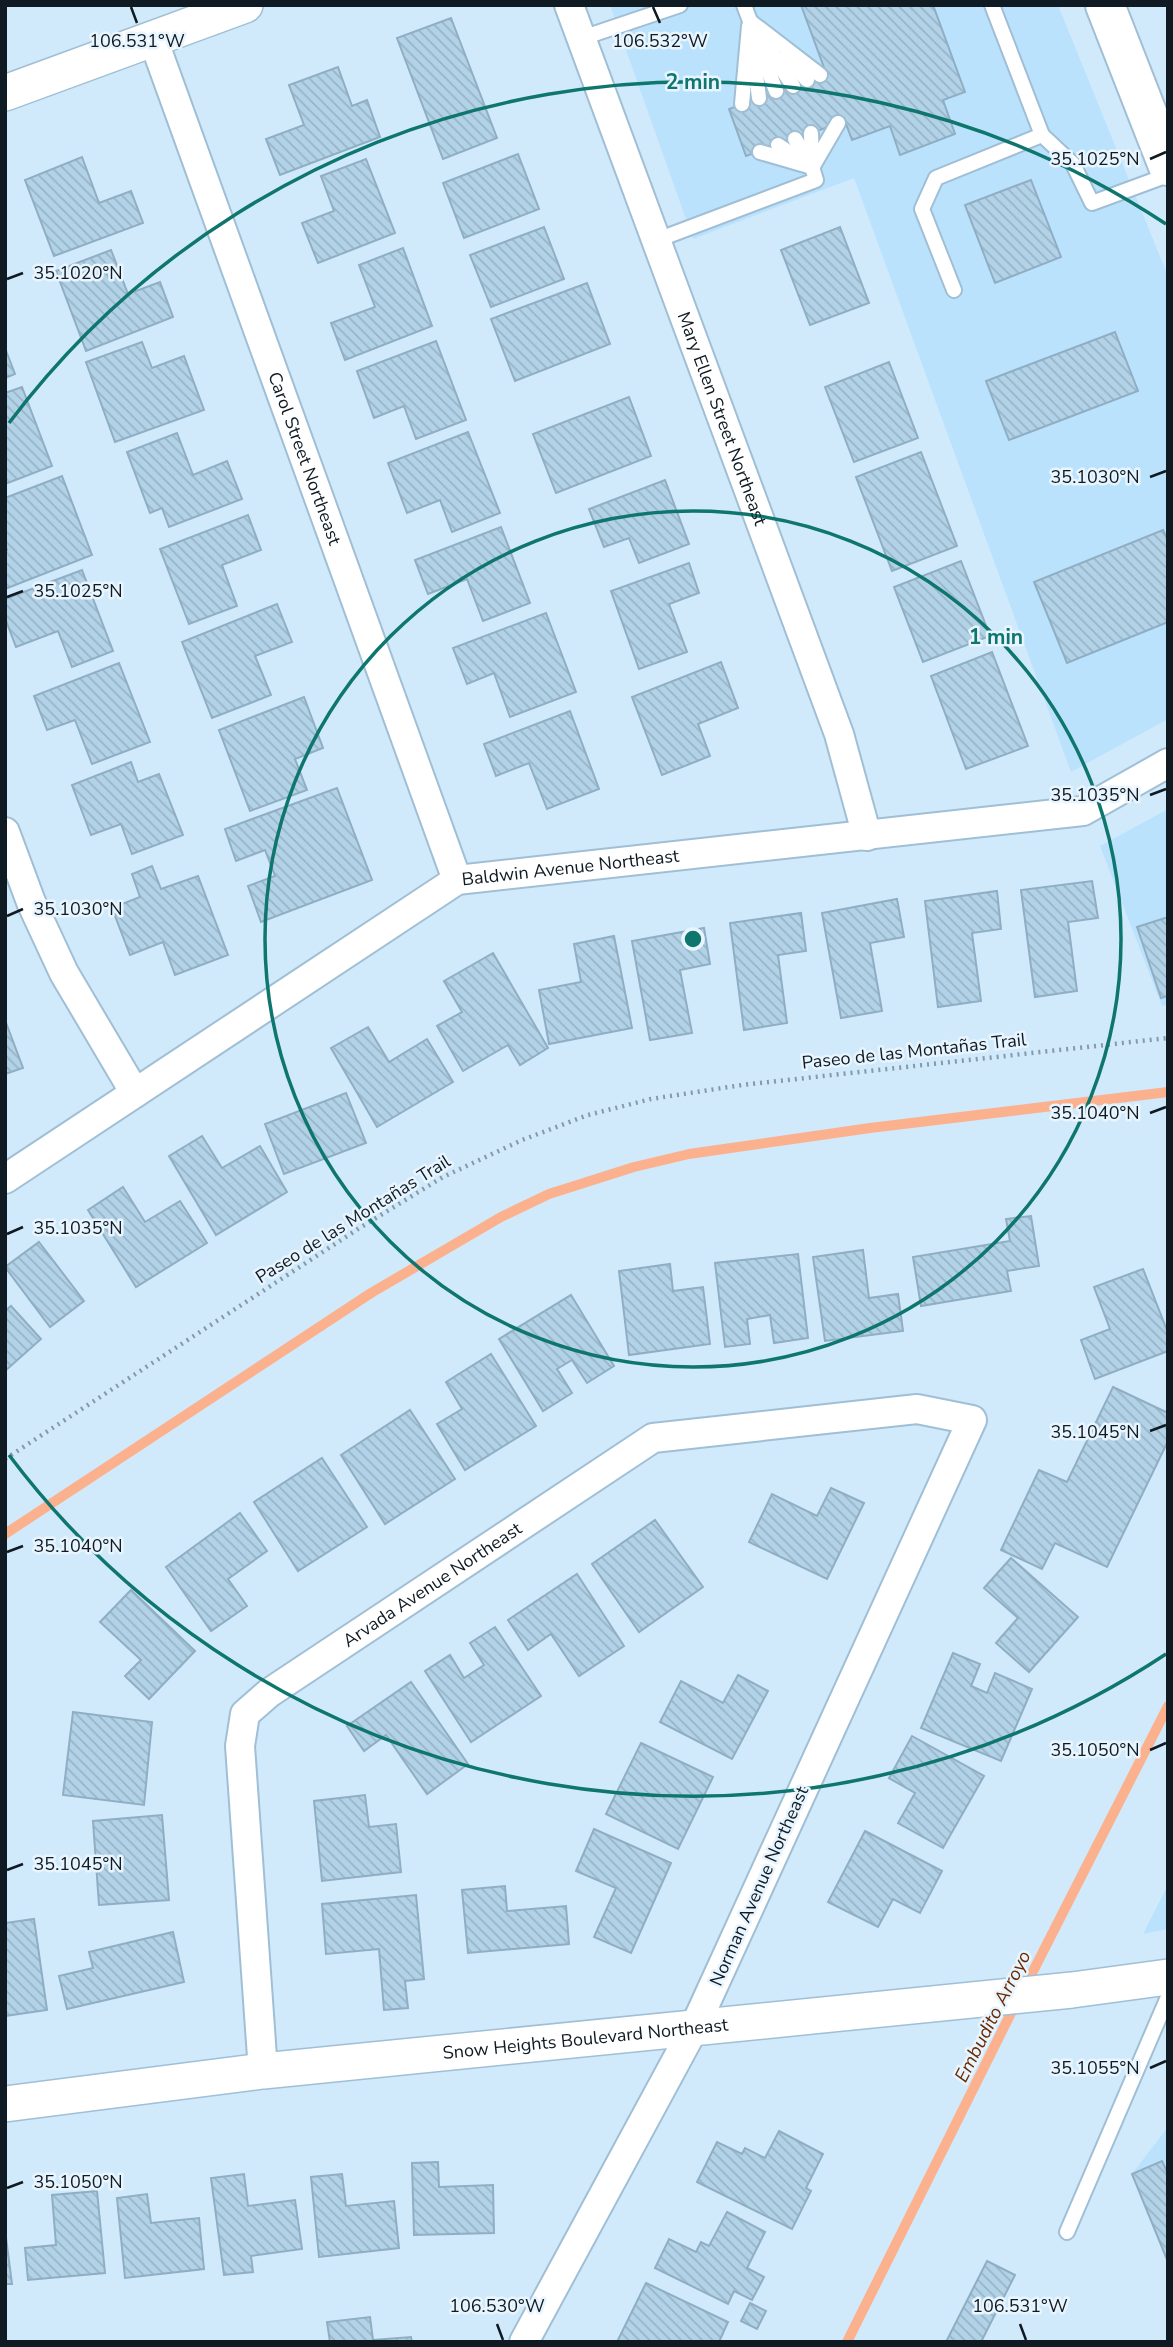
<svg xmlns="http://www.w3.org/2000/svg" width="1173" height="2347" viewBox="0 0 1173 2347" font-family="'Nunito Sans',sans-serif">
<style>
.built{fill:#bbe2fd}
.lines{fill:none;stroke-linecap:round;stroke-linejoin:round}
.stream{stroke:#fcb18e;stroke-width:10}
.building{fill:url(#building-back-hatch);stroke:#8faec3;stroke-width:2}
.service-casing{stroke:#a0bfd5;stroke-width:18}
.minor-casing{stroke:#a0bfd5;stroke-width:32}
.tertiary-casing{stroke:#a0bfd5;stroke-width:38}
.secondary-casing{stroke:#a0bfd5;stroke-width:42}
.path{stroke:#8599a7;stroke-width:4.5;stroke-dasharray:2 5;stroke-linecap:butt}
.service{stroke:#fff;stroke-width:14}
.minor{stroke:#fff;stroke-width:28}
.tertiary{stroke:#fff;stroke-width:35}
.secondary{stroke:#fff;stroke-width:38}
.ticks{fill:none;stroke:#0f1a22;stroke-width:2.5}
.ring{fill:none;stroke:#0f766e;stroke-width:3.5}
.labels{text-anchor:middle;stroke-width:5;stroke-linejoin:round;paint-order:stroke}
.street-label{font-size:18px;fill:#0f1a22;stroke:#e8f5fe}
.water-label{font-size:19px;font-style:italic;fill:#6b2a01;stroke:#e8f5fe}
.ticks-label{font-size:18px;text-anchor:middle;fill:#0f1a22;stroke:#e8f5fe;stroke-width:5;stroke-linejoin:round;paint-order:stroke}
.centre{fill:#0f766e;stroke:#e8f5fe;stroke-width:3.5}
.ring-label{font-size:21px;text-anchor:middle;font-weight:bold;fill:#0f766e;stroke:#e8f5fe;stroke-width:5;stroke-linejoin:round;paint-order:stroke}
</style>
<defs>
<pattern id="building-back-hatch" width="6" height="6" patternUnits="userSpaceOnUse" patternTransform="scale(1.75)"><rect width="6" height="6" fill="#b2d2e8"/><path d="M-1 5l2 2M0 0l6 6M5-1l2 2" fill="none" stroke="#98b4c7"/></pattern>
</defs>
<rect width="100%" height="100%" fill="#d0eafc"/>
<!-- built -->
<g class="built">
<polygon points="610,5 1058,5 1168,276 1168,719 1071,772 854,178 693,239"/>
<polygon points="1168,809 1168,1005 1162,1006 1100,846"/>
<polygon points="1168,1885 1168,1929 1143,1934"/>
<polygon points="1168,2127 1168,2262 1132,2174"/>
</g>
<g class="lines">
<!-- stream -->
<g class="stream">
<polyline points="5,1534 371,1293 501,1217 549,1194 634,1167 689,1154 870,1128 1168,1092"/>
<polyline points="1024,1989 1168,1706"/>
<polyline points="847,2342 1016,2003"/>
</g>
</g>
<!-- building -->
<g class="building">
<polygon points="801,5 933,5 965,92 943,100 955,134 900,155 890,126 852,140 845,121 746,156 729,109 826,73"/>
<polygon points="451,18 497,138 443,159 397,38"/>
<polygon points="338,67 352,106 367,100 380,137 280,175 266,139 304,125 289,85"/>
<polygon points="518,154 539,209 464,238 443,183"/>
<polygon points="82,157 99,203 131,191 143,223 54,256 25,180"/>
<polygon points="366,159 395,233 318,263 302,223 334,211 321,176"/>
<polygon points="1031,180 1061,257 995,283 965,205"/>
<polygon points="544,227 564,279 491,307 470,255"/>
<polygon points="840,227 869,303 810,325 781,250"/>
<polygon points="403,248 432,326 345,360 331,323 375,307 359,265"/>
<polygon points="111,250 128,294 160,282 173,317 86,351 56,271"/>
<polygon points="587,283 610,344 515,381 491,319"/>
<polygon points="1115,332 1138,391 1009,440 986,381"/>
<polygon points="436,341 466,420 416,439 404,406 374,418 357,371"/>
<polygon points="142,342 152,368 184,356 204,410 115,442 86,362"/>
<polygon points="5,348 15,374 5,378"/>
<polygon points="889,362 918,438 854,462 825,387"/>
<polygon points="22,387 52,466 5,484 5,393"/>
<polygon points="629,397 651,456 556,493 533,434"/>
<polygon points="468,432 500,513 452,532 440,500 407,513 388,463"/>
<polygon points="177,433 193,475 227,461 242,499 169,527 162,508 150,513 127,452"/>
<polygon points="921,452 957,546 892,571 856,477"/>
<polygon points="62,476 92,555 5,589 5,551 7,550 5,544 5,498"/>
<polygon points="665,480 689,544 639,563 629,538 604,547 589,509"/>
<polygon points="248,515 261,550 222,565 237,606 189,624 160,549"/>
<polygon points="501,527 530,603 483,621 467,579 428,594 415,560"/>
<polygon points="1163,530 1168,541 1168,622 1067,663 1034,582"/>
<polygon points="961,561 990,636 923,662 894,587"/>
<polygon points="689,563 699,593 669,604 687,652 639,669 611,591"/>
<polygon points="82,570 113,651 72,667 58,631 16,647 5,618 5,599"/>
<polygon points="277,604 292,642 255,656 271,695 212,718 182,642"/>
<polygon points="546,613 576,692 510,717 494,673 467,684 453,648"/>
<polygon points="992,652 1028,746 966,769 931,676"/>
<polygon points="721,662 738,708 698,724 710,756 662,775 632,697"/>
<polygon points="119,663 150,742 92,764 75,720 47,730 34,696"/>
<polygon points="304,697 323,748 295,759 307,790 250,811 219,730"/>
<polygon points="570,711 599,789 547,809 529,763 496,776 484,744"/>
<polygon points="131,762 138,782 159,774 183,835 132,854 121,824 91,835 72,785"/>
<polygon points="337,788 372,880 261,922 248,886 275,876 265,850 236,861 225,829"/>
<polygon points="152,866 161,889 198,876 228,955 175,975 163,942 130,955 112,908 140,897 132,874"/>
<polygon points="1092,881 1098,918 1068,922 1077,991 1035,997 1021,890"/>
<polygon points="997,891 1001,929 972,933 981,1001 938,1007 925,901"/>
<polygon points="897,899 904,937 870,943 882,1011 841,1018 822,913"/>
<polygon points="801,913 806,951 778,955 787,1023 744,1030 730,923"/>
<polygon points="1168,917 1168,996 1161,998 1137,927"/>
<polygon points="704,928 710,964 680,970 692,1033 650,1040 632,941"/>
<polygon points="614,936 632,1028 549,1044 539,990 581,982 574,944"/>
<polygon points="493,953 548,1048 520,1065 508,1045 463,1071 437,1026 462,1012 444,981"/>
<polygon points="5,1020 23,1068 5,1074"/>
<polygon points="368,1027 389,1062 427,1039 453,1082 377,1127 331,1048"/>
<polygon points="346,1093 366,1143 284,1174 265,1124"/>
<polygon points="202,1136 222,1168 260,1146 287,1192 216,1235 169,1156"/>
<polygon points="123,1187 145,1222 180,1201 207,1243 136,1287 88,1210"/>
<polygon points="1031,1216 1039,1266 1007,1271 1011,1291 921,1306 913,1257 1010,1241 1006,1219"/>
<polygon points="39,1242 84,1301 50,1327 5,1267"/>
<polygon points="863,1250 869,1298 898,1294 903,1331 825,1341 813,1257"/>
<polygon points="798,1254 808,1338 774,1343 770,1315 747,1319 750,1344 725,1347 715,1263"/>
<polygon points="670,1264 673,1291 703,1287 710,1344 629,1355 619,1271"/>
<polygon points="1143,1269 1168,1333 1168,1351 1095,1379 1081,1340 1110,1329 1094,1287"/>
<polygon points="571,1295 614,1366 587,1383 572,1360 557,1369 572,1393 543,1411 499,1339"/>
<polygon points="11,1306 41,1339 5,1371 5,1311"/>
<polygon points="491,1354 536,1426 465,1470 437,1424 462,1409 446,1382"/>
<polygon points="1113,1387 1168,1413 1168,1441 1107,1567 1055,1543 1042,1569 1001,1550 1039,1470 1067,1482"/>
<polygon points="410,1410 455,1479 385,1524 341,1455"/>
<polygon points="322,1458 367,1527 298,1571 254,1502"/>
<polygon points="831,1488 864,1503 827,1579 749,1542 772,1494 817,1516"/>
<polygon points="240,1513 267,1551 228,1579 247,1606 211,1631 166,1567"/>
<polygon points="655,1520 703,1587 639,1632 592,1564"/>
<polygon points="1011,1558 1078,1617 1029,1672 996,1643 1018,1618 984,1588"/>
<polygon points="577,1574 624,1646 579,1676 551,1634 528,1650 508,1620"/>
<polygon points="131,1590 195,1651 149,1699 125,1676 141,1660 100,1622"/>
<polygon points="495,1627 541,1696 471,1742 425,1671 450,1655 464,1678 484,1665 470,1643"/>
<polygon points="953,1653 980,1664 971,1686 987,1693 995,1673 1032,1689 1001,1761 921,1728"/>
<polygon points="738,1675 768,1691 732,1759 660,1722 681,1681 723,1703"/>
<polygon points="411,1682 468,1764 427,1794 386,1735 364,1751 347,1726"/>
<polygon points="73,1712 152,1722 144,1805 63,1795"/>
<polygon points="912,1736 984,1776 943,1848 898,1823 915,1793 889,1778"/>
<polygon points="641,1743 713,1777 678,1849 606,1814"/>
<polygon points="365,1795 369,1827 396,1824 401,1872 322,1881 314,1801"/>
<polygon points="162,1815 169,1900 99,1905 93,1821"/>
<polygon points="594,1829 671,1863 631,1953 594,1937 616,1888 576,1871"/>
<polygon points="865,1831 942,1871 920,1913 893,1899 878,1927 828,1902"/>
<polygon points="505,1886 507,1911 566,1906 569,1944 468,1953 462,1890"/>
<polygon points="416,1895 424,1979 405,1981 408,2008 384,2010 379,1949 326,1954 322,1904"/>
<polygon points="34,1919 47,2010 5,2016 5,1923"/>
<polygon points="173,1932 184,1982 67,2009 59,1976 93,1968 89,1952"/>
<polygon points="779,2131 823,2154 806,2188 811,2191 792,2229 697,2182 717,2142 742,2154 745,2148 765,2158"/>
<polygon points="1162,2161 1168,2174 1168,2262 1132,2174"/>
<polygon points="438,2162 439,2187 493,2185 494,2233 414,2235 412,2163"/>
<polygon points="244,2174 248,2206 295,2200 302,2249 251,2256 253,2272 224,2275 211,2178"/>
<polygon points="342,2174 346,2206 394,2201 399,2248 319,2257 311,2177"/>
<polygon points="97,2191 105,2273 28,2280 25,2248 56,2245 52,2195"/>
<polygon points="147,2194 151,2223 199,2218 204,2269 125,2278 117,2198"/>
<polygon points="727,2212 765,2232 747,2268 764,2277 752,2300 734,2291 728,2304 655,2268 669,2239 696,2252 701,2242 709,2246"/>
<polygon points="5,2230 12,2284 5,2284"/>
<polygon points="987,2261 1015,2275 981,2342 946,2342"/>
<polygon points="646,2283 728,2322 719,2342 617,2342"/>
<polygon points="750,2303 766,2311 757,2329 741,2321"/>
<polygon points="370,2317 373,2340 411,2337 412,2342 330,2342 327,2322"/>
</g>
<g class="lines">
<defs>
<g id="service">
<polyline points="744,5 776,91"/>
<polyline points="751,22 820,75"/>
<polyline points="582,38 680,5"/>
<polyline points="764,42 793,86"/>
<polyline points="753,50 759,98"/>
<polyline points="785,57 807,80"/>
<polyline points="742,104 749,26"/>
<polyline points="1042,135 1073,164 1092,203 1168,175"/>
<polyline points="795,139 810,163"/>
<polyline points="778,145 799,159"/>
<polyline points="760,152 812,167"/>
<polyline points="813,166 838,123"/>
<polyline points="657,240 816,180 812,167 811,133"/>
<polyline points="954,290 922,209 936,178 1042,135 992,5"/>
<polyline points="1067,2232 1168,1997"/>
</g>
<g id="minor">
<path id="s1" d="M569,5L839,734L867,836"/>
<path id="s2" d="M153,39L457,880"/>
<polyline points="5,832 31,902 64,973 135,1093"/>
<path id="s3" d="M5,1179L457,880L1083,811L1168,763"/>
<path id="s4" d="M263,2071L240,1746L245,1714L269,1693L653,1438L917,1409L972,1420L695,2026L524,2342"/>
</g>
<g id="tertiary">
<polyline points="5,93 245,5"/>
<path id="s5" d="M5,2104L263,2071L1072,1990L1168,1977"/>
</g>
<polyline id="secondary" points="1105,5 1168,166"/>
</defs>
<!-- service casing -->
<use href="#service" class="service-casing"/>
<!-- minor casing -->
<use href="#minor" class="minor-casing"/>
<!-- tertiary casing -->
<use href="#tertiary" class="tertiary-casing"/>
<!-- secondary casing -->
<use href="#secondary" class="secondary-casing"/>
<!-- path -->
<polyline class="path" points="5,1459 358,1229 443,1177 522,1140 588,1115 651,1099 742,1085 1168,1038"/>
<!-- service -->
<use href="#service" class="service"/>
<!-- minor -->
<use href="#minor" class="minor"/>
<!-- tertiary -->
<use href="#tertiary" class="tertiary"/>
<!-- secondary -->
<use href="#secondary" class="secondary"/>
</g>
<!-- ticks -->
<path class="ticks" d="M131,7L137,23M653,7L660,23M1150,159L1166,152M7,279L23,273M1150,477L1166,471M7,597L23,591M1150,795L1166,789M7,916L23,909M1150,1113L1166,1107M7,1234L23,1227M1150,1431L1166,1425M7,1552L23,1546M1150,1750L1166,1743M7,1870L23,1864M1150,2068L1166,2061M7,2188L23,2182M497,2324L503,2340M1020,2324L1026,2340"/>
<!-- distance rings -->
<g class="ring">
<circle cx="693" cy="939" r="428"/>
<path d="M1166 1654A857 857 0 0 1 9 1455M9 423A857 857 0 0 1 1166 224"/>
</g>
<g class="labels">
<!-- street labels -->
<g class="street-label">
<text dy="6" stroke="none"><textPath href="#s1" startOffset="441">Mary Ellen Street Northeast</textPath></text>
<text dy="6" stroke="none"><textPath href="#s2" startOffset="446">Carol Street Northeast</textPath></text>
<text dy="6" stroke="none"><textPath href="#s3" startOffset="656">Baldwin Avenue Northeast</textPath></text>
<text transform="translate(914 1051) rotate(-6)" y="6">Paseo de las Montañas Trail</text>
<text transform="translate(353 1219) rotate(-32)" y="6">Paseo de las Montañas Trail</text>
<text dy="6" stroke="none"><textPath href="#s4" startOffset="586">Arvada Avenue Northeast</textPath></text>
<text transform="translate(759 1886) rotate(-66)" y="6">Norman Avenue Northeast</text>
<text dy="6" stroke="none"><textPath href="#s5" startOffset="584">Snow Heights Boulevard Northeast</textPath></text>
</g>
<!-- water labels -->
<g class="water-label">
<text transform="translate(992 2016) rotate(-63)" y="7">Embudito Arroyo</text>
</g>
</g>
<g class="ticks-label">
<text x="137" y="47">106.531°W</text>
<text x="660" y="47">106.532°W</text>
<text x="1095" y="165">35.1025°N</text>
<text x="78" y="279">35.1020°N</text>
<text x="1095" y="483">35.1030°N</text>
<text x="78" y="597">35.1025°N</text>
<text x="1095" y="801">35.1035°N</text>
<text x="78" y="915">35.1030°N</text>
<text x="1095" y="1119">35.1040°N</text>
<text x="78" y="1234">35.1035°N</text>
<text x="1095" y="1438">35.1045°N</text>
<text x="78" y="1552">35.1040°N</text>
<text x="1095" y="1756">35.1050°N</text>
<text x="78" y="1870">35.1045°N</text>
<text x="1095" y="2074">35.1055°N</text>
<text x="78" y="2188">35.1050°N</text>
<text x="497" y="2312">106.530°W</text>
<text x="1020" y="2312">106.531°W</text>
</g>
<circle cx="693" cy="939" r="10" class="centre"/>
<g class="ring-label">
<text x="693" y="89">2 min</text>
<text x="996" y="644">1 min</text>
</g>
<!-- border -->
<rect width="1173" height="2347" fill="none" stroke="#0f1a22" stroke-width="14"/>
</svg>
